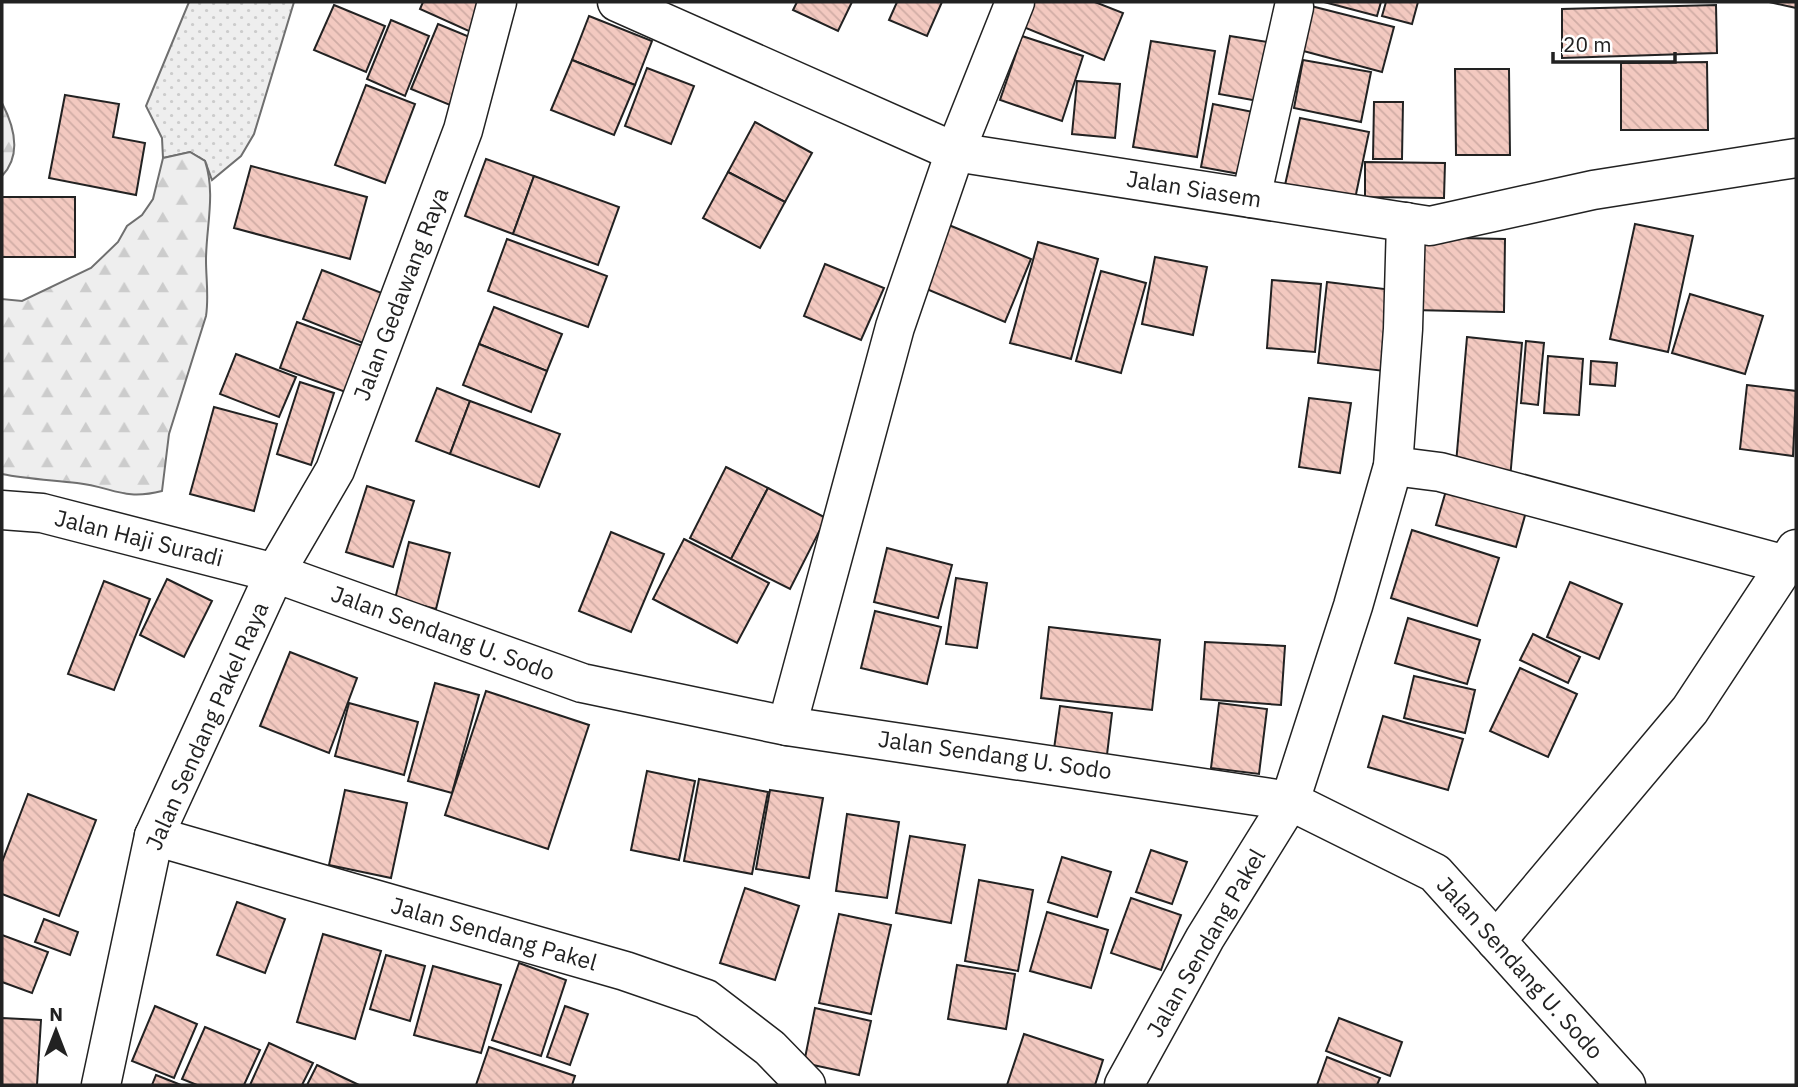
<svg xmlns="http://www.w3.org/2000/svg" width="1798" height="1087" viewBox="0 0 1798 1087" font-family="'IBM Plex Sans',sans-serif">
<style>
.grass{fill:url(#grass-dots);stroke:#6f6f6f;stroke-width:2}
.forest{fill:url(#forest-firs);stroke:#6f6f6f;stroke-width:2}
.building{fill:url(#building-back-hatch);stroke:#222;stroke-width:2}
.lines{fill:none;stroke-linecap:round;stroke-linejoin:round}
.minor-casing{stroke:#222;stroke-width:41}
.minor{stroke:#fff;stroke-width:38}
.labels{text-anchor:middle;stroke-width:5;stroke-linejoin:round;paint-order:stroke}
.street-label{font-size:23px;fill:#222;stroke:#fff}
</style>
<defs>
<pattern id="grass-dots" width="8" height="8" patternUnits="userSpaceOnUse" patternTransform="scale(1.75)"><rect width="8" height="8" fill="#eee"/><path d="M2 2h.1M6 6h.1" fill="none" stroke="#ccc" stroke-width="1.8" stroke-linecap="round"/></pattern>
<pattern id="forest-firs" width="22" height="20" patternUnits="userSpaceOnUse" patternTransform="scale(1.75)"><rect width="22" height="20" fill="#eee"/><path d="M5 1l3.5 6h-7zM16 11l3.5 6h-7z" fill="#ccc"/></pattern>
<pattern id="building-back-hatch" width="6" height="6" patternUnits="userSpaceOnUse" patternTransform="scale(1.75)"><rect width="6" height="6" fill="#f3c9c0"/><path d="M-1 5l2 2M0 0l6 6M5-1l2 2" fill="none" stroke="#d0aca5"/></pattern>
</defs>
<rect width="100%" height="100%" fill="#fff"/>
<!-- grass -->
<polygon class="grass" points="189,2 294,2 254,134 241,156 212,180 205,161 190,152 163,158 162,138 146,106"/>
<!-- forest -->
<g class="forest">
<path d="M2,103C14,126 22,155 2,176Z"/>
<path d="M190,152L205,161C216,194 206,227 206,260C206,279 209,297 206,316L169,434L162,491C123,501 113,487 77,483C52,480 26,479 2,474V299L22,301L91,268L118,242L127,226L142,215L153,199L163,158Z"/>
</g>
<!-- building -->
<g class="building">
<polygon points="423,2 485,2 471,32 420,9"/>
<polygon points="797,2 852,2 838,31 793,10"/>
<polygon points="897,2 942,2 927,36 889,20"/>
<polygon points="1031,2 1095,2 1123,13 1104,60 1021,26"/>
<polygon points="1324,2 1381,2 1377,16"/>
<polygon points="1386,2 1418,2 1412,24 1382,16"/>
<polygon points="1769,2 1796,2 1796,8"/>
<polygon points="334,5 385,26 366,72 314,50"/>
<polygon points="1307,5 1394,27 1382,72 1296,49"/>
<polygon points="1716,5 1717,53 1562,58 1562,9"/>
<polygon points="589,16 652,41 635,85 572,60"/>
<polygon points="391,20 429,36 405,96 367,79"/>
<polygon points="438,24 477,40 450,105 411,89"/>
<polygon points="1022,36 1083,56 1062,121 1000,100"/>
<polygon points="1230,36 1274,43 1264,102 1219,94"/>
<polygon points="1151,41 1215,51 1197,157 1133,147"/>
<polygon points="572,60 635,85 614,135 551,110"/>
<polygon points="1303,60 1371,72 1361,122 1294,108"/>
<polygon points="1707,62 1708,130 1621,130 1621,63"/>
<polygon points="647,68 694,86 671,144 625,126"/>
<polygon points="1455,69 1509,69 1510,155 1456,155"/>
<polygon points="1077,81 1120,84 1115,138 1072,134"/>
<polygon points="366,85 415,104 385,183 335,165"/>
<polygon points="65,95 119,104 113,137 145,143 136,195 49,178"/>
<polygon points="1374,102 1403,102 1402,159 1373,159"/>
<polygon points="1213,104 1258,113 1245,175 1201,167"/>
<polygon points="1300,118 1369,132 1355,199 1285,185"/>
<polygon points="755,122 812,153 785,202 728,172"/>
<polygon points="486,159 534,176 513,234 465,216"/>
<polygon points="1365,162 1445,163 1444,198 1365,197"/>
<polygon points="251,166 367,197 350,259 234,228"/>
<polygon points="728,172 785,202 760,248 703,218"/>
<polygon points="534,176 619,207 598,265 513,234"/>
<rect x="2" y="197" width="73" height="60"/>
<polygon points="944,223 1031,259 1005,322 917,285"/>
<polygon points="1635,224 1693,236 1668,352 1610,339"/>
<polygon points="1413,237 1505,239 1504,312 1412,310"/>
<polygon points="507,239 607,276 588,327 488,291"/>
<polygon points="1038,242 1098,259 1071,359 1010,343"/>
<polygon points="1155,257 1207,267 1193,335 1142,324"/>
<polygon points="825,264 884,288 861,340 804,316"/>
<polygon points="322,270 387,295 368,345 303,319"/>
<polygon points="1101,271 1146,283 1121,373 1076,361"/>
<polygon points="1272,280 1321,284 1315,352 1267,348"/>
<polygon points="1327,282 1393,290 1384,371 1318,363"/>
<polygon points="1690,294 1763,316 1745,374 1672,353"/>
<polygon points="494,307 562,334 547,371 479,344"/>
<polygon points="297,322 368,348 351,394 280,368"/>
<polygon points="1467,337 1522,343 1510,479 1455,475"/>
<polygon points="1526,341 1544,343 1538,405 1521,403"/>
<polygon points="479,344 547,371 531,412 463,385"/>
<polygon points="236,354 296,377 279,417 220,394"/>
<polygon points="1548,356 1583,359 1579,415 1544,413"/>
<polygon points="1591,361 1617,363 1615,386 1590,384"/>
<polygon points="300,382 334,393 311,465 277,454"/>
<polygon points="1747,385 1796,391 1793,456 1740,449"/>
<polygon points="437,388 470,401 450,454 416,441"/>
<polygon points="1309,398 1351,403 1340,473 1299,467"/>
<polygon points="470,401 560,434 539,487 450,454"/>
<polygon points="214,407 277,424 254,511 190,494"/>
<polygon points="726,467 768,488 731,559 690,538"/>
<polygon points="1450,477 1530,498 1516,547 1436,525"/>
<polygon points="367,486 414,501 393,567 346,552"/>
<polygon points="768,488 826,518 790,589 731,559"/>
<polygon points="1412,530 1499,558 1477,626 1391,598"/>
<polygon points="611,532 664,554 631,632 579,611"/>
<polygon points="684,539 769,583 737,643 653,599"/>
<polygon points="409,542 450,553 436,609 395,599"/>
<polygon points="887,548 952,565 938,618 874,602"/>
<polygon points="956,578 987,583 977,648 946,644"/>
<polygon points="167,579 212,601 184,657 140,635"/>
<polygon points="104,581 150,599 114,690 68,674"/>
<polygon points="1570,582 1622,604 1599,659 1547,637"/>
<polygon points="875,611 941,627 927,684 861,668"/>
<polygon points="1408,618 1480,640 1467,684 1395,663"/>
<polygon points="1049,627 1160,640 1152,710 1041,698"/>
<polygon points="1533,634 1580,657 1568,683 1520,660"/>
<polygon points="1205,642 1285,646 1281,705 1201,699"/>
<polygon points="290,652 357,678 329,753 260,726"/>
<polygon points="1520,668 1577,694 1548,757 1490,731"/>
<polygon points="1414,676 1475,690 1465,733 1404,718"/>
<polygon points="435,683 479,695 452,793 408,781"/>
<polygon points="486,691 589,725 548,849 445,815"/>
<polygon points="349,703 418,722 404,775 335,756"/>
<polygon points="1219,703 1267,709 1259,774 1211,768"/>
<polygon points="1060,706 1112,713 1106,763 1053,756"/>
<polygon points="1383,716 1463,739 1448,790 1368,767"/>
<polygon points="647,771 695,781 679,860 631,850"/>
<polygon points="699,779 768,792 752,874 684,861"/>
<polygon points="345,790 407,803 391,878 329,865"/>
<polygon points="770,790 823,798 809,878 756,869"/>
<polygon points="28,794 96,820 59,916 2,894 2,862"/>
<polygon points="847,814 899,822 887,898 836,891"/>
<polygon points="910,836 965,845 951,923 896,913"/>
<polygon points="1151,850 1187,862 1172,904 1136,892"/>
<polygon points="1062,857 1111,872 1097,917 1048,902"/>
<polygon points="979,880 1033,890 1018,971 965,961"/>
<polygon points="745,888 799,906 775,980 720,963"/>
<polygon points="1131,898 1181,915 1161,970 1111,953"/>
<polygon points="237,902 285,919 265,973 217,955"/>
<polygon points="1047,912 1108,930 1091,988 1030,971"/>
<polygon points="839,914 891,925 871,1014 819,1003"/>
<polygon points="44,919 78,932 70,955 35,942"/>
<polygon points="323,934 381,951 355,1039 297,1022"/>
<polygon points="2,935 48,952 32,993 2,982"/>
<polygon points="386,955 425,966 410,1021 370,1009"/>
<polygon points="519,963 566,980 541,1056 492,1040"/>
<polygon points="957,965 1015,974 1006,1029 948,1019"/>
<polygon points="433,966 501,985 481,1053 414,1035"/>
<polygon points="155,1006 197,1024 174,1078 132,1061"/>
<polygon points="565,1006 588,1014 570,1065 547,1057"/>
<polygon points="815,1008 871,1021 859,1075 804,1063"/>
<polygon points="2,1018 41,1020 37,1085 2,1085"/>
<polygon points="1339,1018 1402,1042 1390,1076 1326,1051"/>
<polygon points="205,1027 260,1050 244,1085 197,1085 182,1079"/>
<polygon points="1024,1034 1103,1060 1095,1085 1007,1085"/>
<polygon points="269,1043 313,1063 302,1085 250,1085"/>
<polygon points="489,1047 575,1076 572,1085 476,1085"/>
<polygon points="1327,1057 1380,1078 1377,1085 1317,1085"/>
<polygon points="317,1065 359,1085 307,1085"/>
<polygon points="156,1075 181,1085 152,1085"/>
</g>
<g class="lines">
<defs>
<g id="minor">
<polyline points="617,2 955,152 1430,226 1593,190 1796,158"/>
<polyline points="1251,198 1294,7"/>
<polyline points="1393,466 1440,472 1786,565"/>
<polyline points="2,510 42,513 275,573 582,683 787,726 1290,801 1435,873 1626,1085"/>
<polyline points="787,726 895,327 955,152 1015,2"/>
<polyline points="154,836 625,971 706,999 770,1048 806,1085"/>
<polyline points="1496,941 1690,710 1796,549"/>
<polyline points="101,1085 154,836 275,573 335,470 463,130 497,2"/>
<polyline points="1124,1085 1205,938 1290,801 1353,606 1393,466 1403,329 1406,222"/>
</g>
</defs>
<!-- minor casing -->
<use href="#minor" class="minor-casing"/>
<!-- minor -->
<use href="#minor" class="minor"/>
</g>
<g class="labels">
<!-- street labels -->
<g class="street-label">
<text transform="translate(1194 189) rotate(9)" y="8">Jalan Siasem</text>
<text transform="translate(401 294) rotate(-69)" y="8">Jalan Gedawang Raya</text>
<text transform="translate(139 538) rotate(14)" y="8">Jalan Haji Suradi</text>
<text transform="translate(443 633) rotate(20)" y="8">Jalan Sendang U. Sodo</text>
<text transform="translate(207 726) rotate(-66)" y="8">Jalan Sendang Pakel Raya</text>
<text transform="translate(995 755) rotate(8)" y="8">Jalan Sendang U. Sodo</text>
<text transform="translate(494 934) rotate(16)" y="8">Jalan Sendang Pakel</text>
<text transform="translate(1206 943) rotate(-60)" y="8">Jalan Sendang Pakel</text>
<text transform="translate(1520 968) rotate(48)" y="8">Jalan Sendang U. Sodo</text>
</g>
</g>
<!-- border -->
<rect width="1798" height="1087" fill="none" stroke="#222222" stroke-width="7"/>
<!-- north arrow -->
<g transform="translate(56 1031)" stroke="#ffffff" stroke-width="5" paint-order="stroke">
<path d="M0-5L12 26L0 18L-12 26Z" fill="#222222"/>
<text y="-10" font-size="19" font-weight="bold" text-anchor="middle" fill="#222222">N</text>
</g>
<!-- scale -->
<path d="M1553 52v10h122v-10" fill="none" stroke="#222222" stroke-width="3.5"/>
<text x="1563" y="52" font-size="21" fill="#222222" stroke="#ffffff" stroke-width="5" paint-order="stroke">20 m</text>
</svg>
